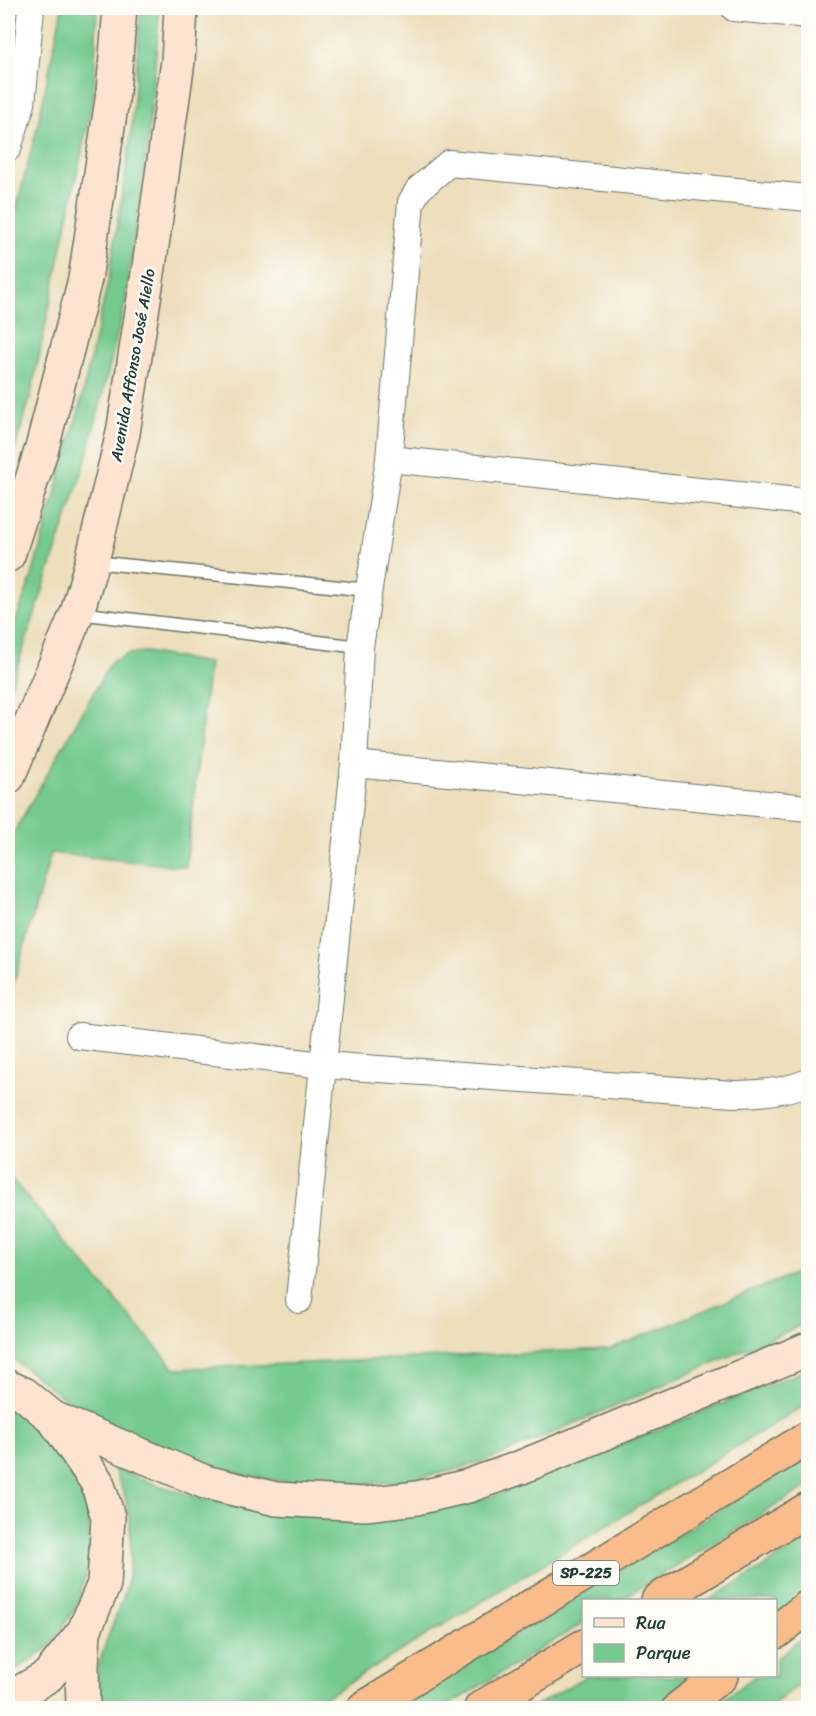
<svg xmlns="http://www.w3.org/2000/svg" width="816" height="1716" viewBox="0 0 816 1716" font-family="Sriracha,sans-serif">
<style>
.green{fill:#74ca8f;stroke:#4a8462;stroke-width:1.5}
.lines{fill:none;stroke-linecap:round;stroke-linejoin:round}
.lane-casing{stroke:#677564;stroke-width:15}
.street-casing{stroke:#677564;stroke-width:28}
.secondary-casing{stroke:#677564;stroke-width:36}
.highway-casing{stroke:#677564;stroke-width:36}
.lane{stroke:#fff;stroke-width:12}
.street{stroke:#fff;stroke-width:26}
.secondary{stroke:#fde4d0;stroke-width:33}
.highway{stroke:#f9bc8a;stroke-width:33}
.labels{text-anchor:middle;stroke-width:5;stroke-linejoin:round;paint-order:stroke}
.shield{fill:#fdfcf7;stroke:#62766e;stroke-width:1.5}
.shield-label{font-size:15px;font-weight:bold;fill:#1f3d34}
.street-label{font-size:16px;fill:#1f3d34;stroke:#fdfcf7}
</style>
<rect width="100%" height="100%" fill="#fdfcf7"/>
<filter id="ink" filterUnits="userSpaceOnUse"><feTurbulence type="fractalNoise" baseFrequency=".0167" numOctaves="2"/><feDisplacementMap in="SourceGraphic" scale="12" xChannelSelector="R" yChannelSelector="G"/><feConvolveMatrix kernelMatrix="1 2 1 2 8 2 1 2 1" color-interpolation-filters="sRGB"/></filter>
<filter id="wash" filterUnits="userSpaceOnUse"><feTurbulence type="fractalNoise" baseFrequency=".008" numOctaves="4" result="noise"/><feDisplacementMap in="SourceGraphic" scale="24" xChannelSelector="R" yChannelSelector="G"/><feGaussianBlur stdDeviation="1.35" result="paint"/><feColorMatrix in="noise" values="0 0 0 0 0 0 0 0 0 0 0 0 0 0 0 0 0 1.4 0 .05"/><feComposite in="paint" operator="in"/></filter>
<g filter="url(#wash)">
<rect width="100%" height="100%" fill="#eddebc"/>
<!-- green -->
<g class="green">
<polygon points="62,8 97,8 94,93 31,395 8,471 8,241 38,124"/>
<polygon points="141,8 160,8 148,142 125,304 87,457 8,695 8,642 32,576 79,409 110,273 131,135"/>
<polygon points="145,652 209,663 186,867 51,853 8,1003 8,843 111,662 128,654"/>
<polygon points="8,1175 175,1369 610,1349 808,1268 808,1322 499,1456 451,1471 401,1481 350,1485 288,1482 244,1475 195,1463 112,1429 70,1403 8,1355"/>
<path d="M808,1369V1403L307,1708H96C91,1669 110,1634 123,1598C133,1569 133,1527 125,1497C122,1487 117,1477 113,1468L158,1485L203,1499L249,1507L439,1509L491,1497Z"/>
<polygon points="8,1407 32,1420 65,1455 87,1503 91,1555 77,1606 47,1649 8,1675"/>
<polygon points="808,1456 808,1486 620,1600 584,1600 583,1623 444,1708 394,1708"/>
<polygon points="808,1540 808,1590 776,1616 776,1600 709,1600"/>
<polygon points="808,1633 808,1678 768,1708 712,1708 755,1676 776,1676 776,1659"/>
<polygon points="586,1676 699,1676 656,1708 532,1708"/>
</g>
</g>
<g filter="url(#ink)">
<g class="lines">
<defs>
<g id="lane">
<polyline points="93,562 369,590"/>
<polyline points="78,613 360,647"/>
</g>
<g id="street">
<polyline points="734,8 808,15"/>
<polyline points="8,148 22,104 31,8"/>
<polyline points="389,459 808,502"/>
<polyline points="354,764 808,808"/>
<path d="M79,1036L323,1065L734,1094C759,1094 785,1092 808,1082"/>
<polyline points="299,1300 354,764 360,647 389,459 411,202 419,189 449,163 808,198"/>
</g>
<g id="secondary">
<polyline points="8,555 42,448 85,279 113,93 120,8"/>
<polyline points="8,777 77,613 92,561 123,433 149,267 178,61 181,8"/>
<polyline points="8,1387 24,1394 53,1418 97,1482 108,1517 104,1584 84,1631 48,1676 8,1699"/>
<polyline points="53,1418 205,1482 276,1499 365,1504 417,1498 468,1486 519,1468 808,1349"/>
<polyline points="83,1708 82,1666 84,1631"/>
</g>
<g id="highway">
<polyline points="658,1600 808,1509"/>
<polyline points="776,1632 808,1607"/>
<polyline points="364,1708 808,1438"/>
<polyline points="481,1708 584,1646"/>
<polyline points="679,1708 721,1676"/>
</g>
</defs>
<!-- lane casing -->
<use href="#lane" class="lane-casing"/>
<!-- street casing -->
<use href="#street" class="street-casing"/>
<!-- secondary casing -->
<use href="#secondary" class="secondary-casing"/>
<!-- highway casing -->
<use href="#highway" class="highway-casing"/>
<!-- lane -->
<use href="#lane" class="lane"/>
<!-- street -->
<use href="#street" class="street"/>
<!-- secondary -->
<use href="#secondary" class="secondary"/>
<!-- highway -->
<use href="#highway" class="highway"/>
</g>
</g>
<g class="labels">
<!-- shield labels -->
<rect class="shield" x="553" y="1561" width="66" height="24" rx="4.5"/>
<g class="shield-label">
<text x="586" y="1578">SP-225</text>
</g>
<!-- street labels -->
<g class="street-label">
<text transform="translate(132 365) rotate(-80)" y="6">Avenida Affonso José Aiello</text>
</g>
</g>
<!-- margin -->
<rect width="816" height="1716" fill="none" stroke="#fdfcf7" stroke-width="30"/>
<!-- legend -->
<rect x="582" y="1599" width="195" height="78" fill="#fdfcf7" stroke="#a4b0a9" stroke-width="1.5"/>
<rect x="594" y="1618" width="30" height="9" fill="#fde4d0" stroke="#a4b0a9" stroke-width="1.5"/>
<text x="636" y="1629" font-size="18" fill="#1f3d34">Rua</text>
<rect x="594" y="1644" width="30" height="18" fill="#74ca8f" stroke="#a4b0a9" stroke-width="1.5"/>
<text x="636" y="1659" font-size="18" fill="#1f3d34">Parque</text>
</svg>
